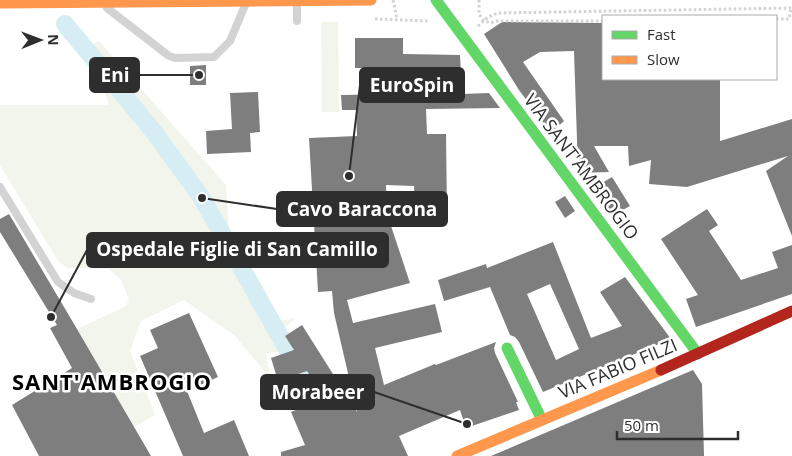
<svg xmlns="http://www.w3.org/2000/svg" width="792" height="456" viewBox="0 0 792 456" font-family="'Open Sans',sans-serif">
<style>
.green{fill:#f2f5eb}
.lines{fill:none;stroke-linecap:round;stroke-linejoin:round}
.canal{stroke:#d6eef3;stroke-width:18}
.building{fill:#7e7e7e;fill-rule:evenodd}
.path{stroke:#d3d3d3;stroke-width:3;stroke-dasharray:2.5 2.5;stroke-linecap:butt}
.lane{stroke:#d3d3d3;stroke-width:8}
.fast{stroke:#63d668;stroke-width:11}
.slow{stroke:#ff974d;stroke-width:11}
.jam{stroke:#b3261e;stroke-width:11}
.labels{text-anchor:middle;stroke-width:5;stroke-linejoin:round;paint-order:stroke}
.street-label{font-size:18px;fill:#2e2e2e;stroke:#fff}
.district-label{font-size:22px;font-weight:bold;letter-spacing:1px;fill:#000;stroke:#fff}
.leader{fill:none;stroke:#2e2e2e;stroke-width:2}
.callout-dot{fill:#2e2e2e;stroke:#fff;stroke-width:2}
.callout{fill:#2e2e2e;stroke:#2e2e2e;stroke-width:2}
.callout-label{font-size:19px;text-anchor:middle;font-weight:bold;fill:#fff}
</style>
<rect width="100%" height="100%" fill="#fff"/>
<!-- green -->
<g class="green">
<polygon points="321,22 338,22 339,112 322,112"/>
<polygon points="99,41 226,185 229,233 275,322 296,318 273,337 281,351 266,354 270,378 235,336 184,300 141,321 130,351 155,415 134,427 77,329 126,306 129,299 121,280 109,269 67,268 58,261 0,165 0,105 109,105 89,46"/>
</g>
<g class="lines">
<!-- canal -->
<polyline class="canal" points="65,24 154,132 202,198 295,363 317,416"/>
</g>
<!-- building -->
<g class="building">
<polygon points="502,22 603,23 603,79 720,79 720,141 792,119 792,236 766,171 788,156 687,187 649,184 651,160 629,166 628,146 594,146 609,172 580,173 578,170 574,51 540,52 523,62 564,121 551,133 519,90 484,34"/>
<polygon points="355,38 403,38 403,54 460,55 462,94 489,93 500,108 426,109 427,134 446,134 447,213 415,215 414,186 386,185 387,214 410,283 347,300 353,323 435,304 442,332 375,348 384,385 435,364 436,365 496,342 494,348 495,353 518,402 516,402 519,410 466,428 460,410 399,436 408,456 281,456 281,452 305,445 291,412 325,398 307,371 278,381 271,358 294,350 285,336 302,325 357,412 334,313 332,291 318,292 309,138 357,136 356,110 342,110 341,95 403,94 403,68 355,68"/>
<polygon points="206,65 206,85 190,85 190,66"/>
<polygon points="258,92 260,132 250,133 251,152 207,154 206,131 232,129 230,93"/>
<polygon points="612,177 630,206 612,216 592,189"/>
<polygon points="565,196 575,211 565,218 555,202"/>
<polygon points="707,209 718,225 709,231 741,280 778,268 772,252 792,245 792,294 696,327 686,299 698,295 661,239"/>
<polygon points="9,214 77,329 151,456 39,456 12,405 72,368 50,328 57,325 0,232 0,219"/>
<path d="M553,242L591,338L622,326L600,292L625,277L671,339L543,392L519,342L515,337L510,335L490,287L444,301L438,280L486,264L487,268ZM550,284L579,349L556,360L527,294Z"/>
<polygon points="189,313 218,377 187,391 204,433 234,420 249,456 183,456 140,356 158,348 150,330"/>
<polygon points="693,370 702,384 704,456 491,456"/>
</g>
<g class="lines">
<!-- path -->
<g class="path">
<polyline points="393,0 397,19"/>
<polyline points="479,0 479,14 483,20 490,23 497,21 603,21"/>
<polyline points="375,19 429,21"/>
<polyline points="776,19 789,19 791,8"/>
<polyline points="478,26 488,17 498,13 792,8"/>
</g>
<!-- lane -->
<g class="lane">
<polyline points="297,3 297,21"/>
<polyline points="107,8 169,56 175,58 214,57 230,41 246,3"/>
<polyline points="0,187 58,282 74,293 91,299"/>
</g>
<!-- fast -->
<g class="fast">
<polyline points="436,0 698,354"/>
<polyline points="507,348 542,420"/>
</g>
<!-- slow -->
<g class="slow">
<polyline points="0,3 371,0"/>
<polyline points="457,456 661,370"/>
</g>
<!-- jam -->
<polyline class="jam" points="661,370 792,311"/>
</g>
<g class="labels">
<!-- street labels -->
<g class="street-label">
<text transform="translate(581 167) rotate(53)" y="6">VIA SANT'AMBROGIO</text>
<text transform="translate(618 369) rotate(-23)" y="6">VIA FABIO FILZI</text>
</g>
<!-- district labels -->
<g class="district-label">
<text x="112" y="390">SANT'AMBROGIO</text>
</g>
</g>
<!-- callouts -->
<path class="leader" d="M199 75L139 75M349 176L360 85M202 198L277 209M51 317L87 250M467 424L374 392"/>
<g class="callout-dot">
<circle cx="199" cy="75" r="5"/>
<circle cx="349" cy="176" r="5"/>
<circle cx="202" cy="198" r="5"/>
<circle cx="51" cy="317" r="5"/>
<circle cx="467" cy="424" r="5"/>
</g>
<g class="callout">
<rect x="90" y="58" width="49" height="34" rx="5"/>
<rect x="360" y="68" width="104" height="34" rx="5"/>
<rect x="277" y="192" width="170" height="34" rx="5"/>
<rect x="87" y="233" width="301" height="34" rx="5"/>
<rect x="261" y="375" width="113" height="34" rx="5"/>
</g>
<g class="callout-label">
<text x="115" y="82">Eni</text>
<text x="412" y="92">EuroSpin</text>
<text x="362" y="216">Cavo Baraccona</text>
<text x="237" y="256">Ospedale Figlie di San Camillo</text>
<text x="318" y="399">Morabeer</text>
</g>
<!-- legend -->
<rect x="602" y="15" width="175" height="65" fill="#ffffff" stroke="#ababab"/>
<rect x="612" y="31" width="25" height="8" fill="#63d668" stroke="#ababab"/>
<text x="647" y="40" font-size="15" fill="#2e2e2e">Fast</text>
<rect x="612" y="56" width="25" height="8" fill="#ff974d" stroke="#ababab"/>
<text x="647" y="65" font-size="15" fill="#2e2e2e">Slow</text>
<!-- north arrow -->
<g transform="translate(40 40) rotate(89)" stroke="#ffffff" stroke-width="4" paint-order="stroke">
<path d="M0-4L9 19L0 12L-9 19Z" fill="#2e2e2e"/>
<text y="-8" font-size="14" font-weight="bold" text-anchor="middle" fill="#2e2e2e">N</text>
</g>
<!-- scale -->
<path d="M617 431v8h121v-8" fill="none" stroke="#2e2e2e" stroke-width="2.5"/>
<text x="624" y="431" font-size="15" fill="#2e2e2e" stroke="#ffffff" stroke-width="4" paint-order="stroke">50 m</text>
</svg>
